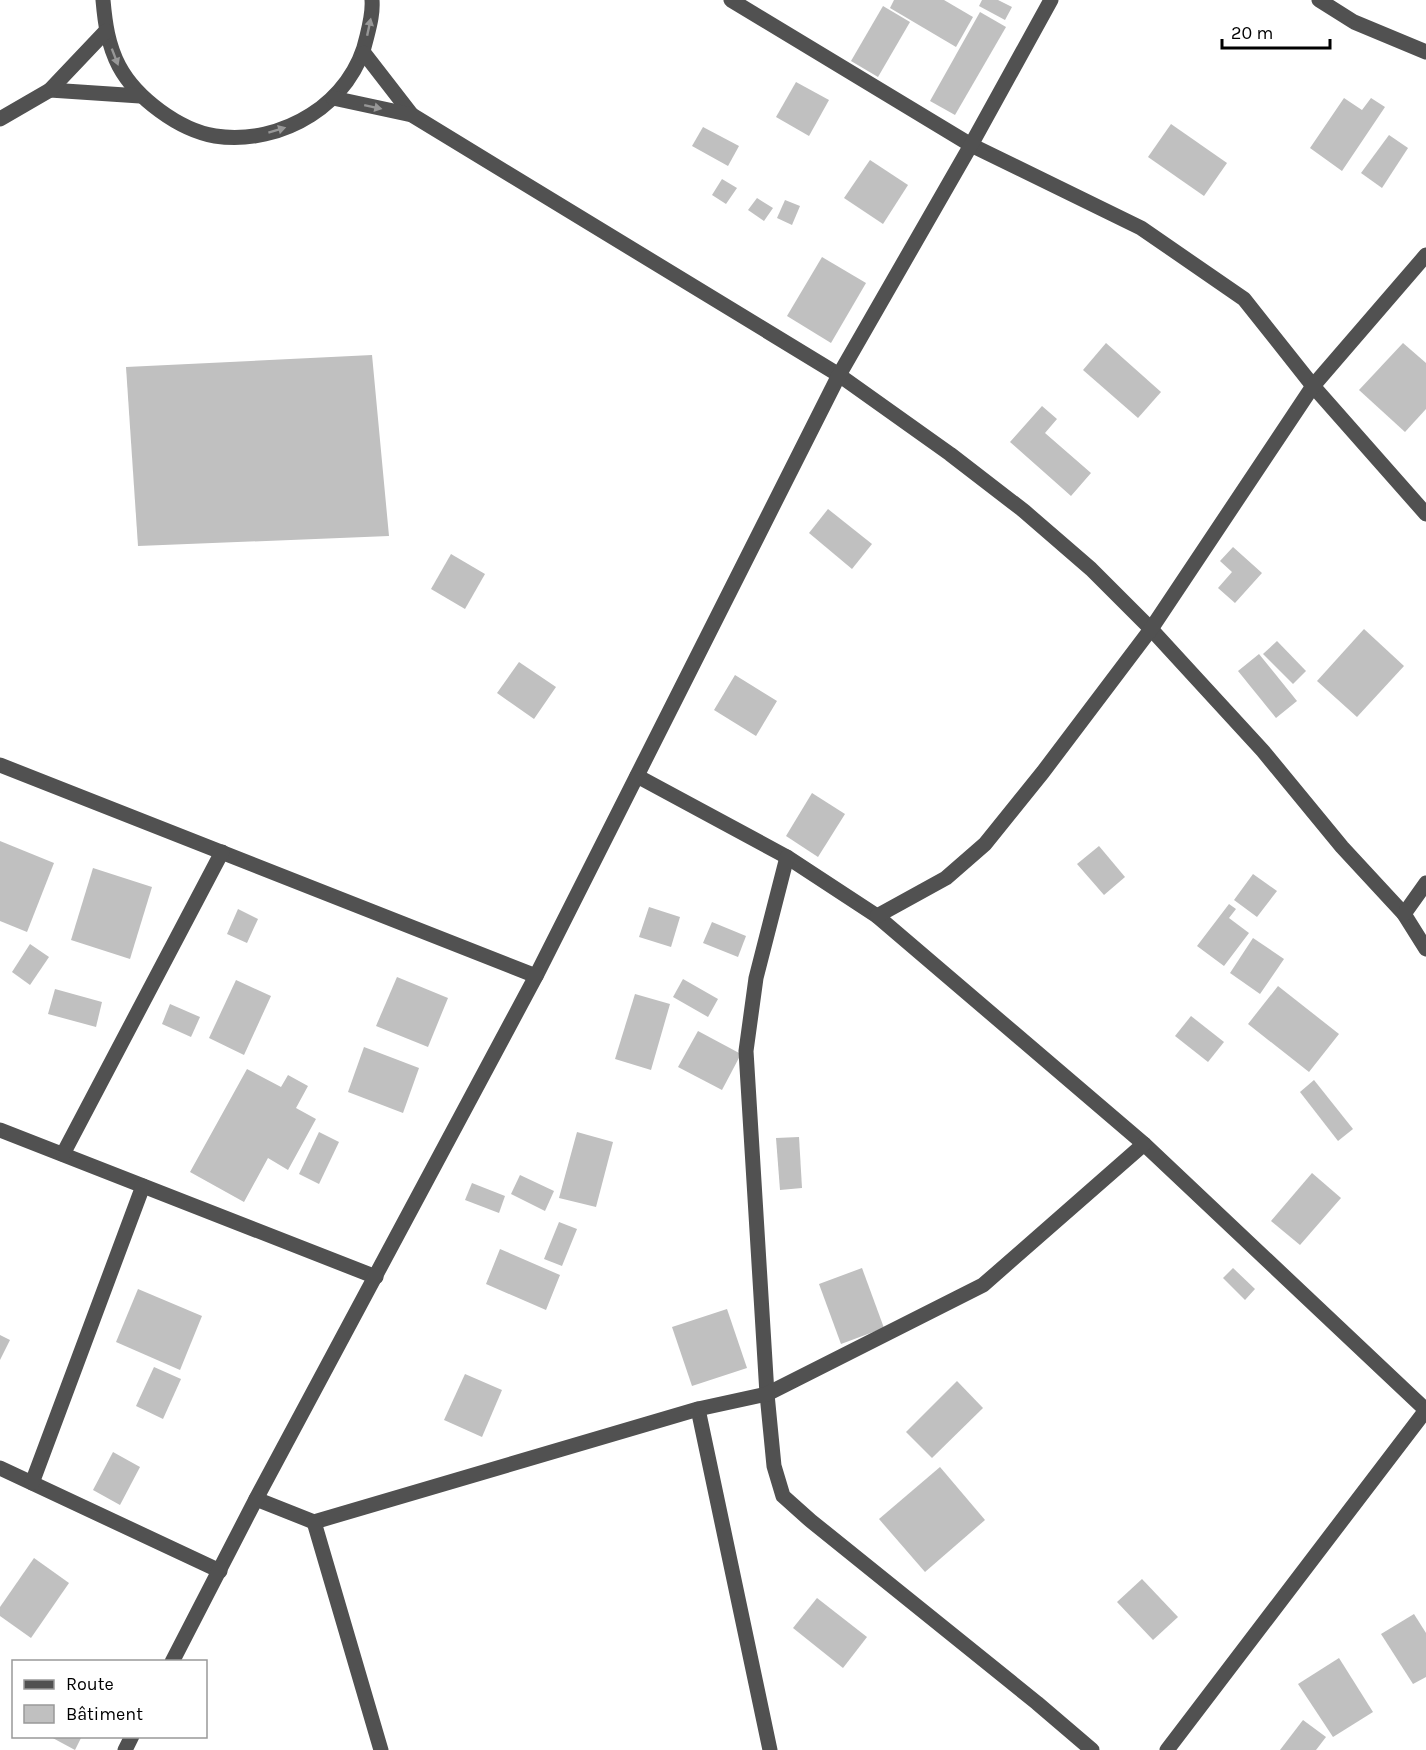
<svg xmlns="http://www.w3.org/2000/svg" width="1426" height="1750" viewBox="0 0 1426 1750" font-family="Karla,sans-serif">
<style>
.building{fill:#c0c0c0}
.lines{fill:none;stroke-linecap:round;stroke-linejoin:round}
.minor{stroke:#515151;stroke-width:15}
.oneway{fill:#979797}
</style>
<rect width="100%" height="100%" fill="#fff"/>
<!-- building -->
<g class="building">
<polygon points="894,0 944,0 973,17 956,47 890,8"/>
<polygon points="982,0 998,0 1012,7 1005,20 979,6"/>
<polygon points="883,6 910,22 878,77 851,61"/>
<polygon points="980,12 1006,27 955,115 930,101"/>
<polygon points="796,82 829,100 809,136 776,117"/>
<polygon points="1344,98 1362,110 1371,98 1385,107 1342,171 1310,148"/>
<polygon points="1171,124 1227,163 1204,196 1148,157"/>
<polygon points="703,127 739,146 728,166 692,146"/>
<polygon points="1389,135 1408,148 1382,188 1361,173"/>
<polygon points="870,160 908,185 883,224 844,198"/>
<polygon points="722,179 737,188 726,204 712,195"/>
<polygon points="757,198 773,208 764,221 748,210"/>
<polygon points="785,200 800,206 792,225 777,218"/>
<polygon points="822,257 866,283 831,343 787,316"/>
<polygon points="1106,343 1161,392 1138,418 1083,370"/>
<polygon points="1403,343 1426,363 1426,409 1405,432 1359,390"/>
<polygon points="372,355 389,536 138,546 126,367"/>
<polygon points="1042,406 1057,419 1045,433 1091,473 1071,496 1010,442"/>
<polygon points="828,509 872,544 852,569 809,533"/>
<polygon points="1233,547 1262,573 1235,603 1218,588 1232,572 1220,561"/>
<polygon points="451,554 485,574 465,609 431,589"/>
<polygon points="1364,629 1404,666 1357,717 1317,681"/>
<polygon points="1277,641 1306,671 1293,684 1263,654"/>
<polygon points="1259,654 1297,701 1276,718 1238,671"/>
<polygon points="519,662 556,687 534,719 497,693"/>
<polygon points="735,675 777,701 756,736 714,710"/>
<polygon points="812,793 845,814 818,857 786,836"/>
<polygon points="0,841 54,863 27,932 0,921"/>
<polygon points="1099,846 1125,877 1104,895 1077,864"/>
<polygon points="93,868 152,887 130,959 71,940"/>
<polygon points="1253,874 1277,891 1257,917 1234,900"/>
<polygon points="1229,904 1236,909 1229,918 1249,933 1224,966 1197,946"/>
<polygon points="649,907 680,917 671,947 639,937"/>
<polygon points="238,909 258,919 247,943 227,934"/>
<polygon points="712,922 746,936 738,957 703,943"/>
<polygon points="1253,938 1284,959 1260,994 1230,973"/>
<polygon points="30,944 49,957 30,985 12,972"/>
<polygon points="397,977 448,998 428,1047 376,1026"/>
<polygon points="683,979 718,999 708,1017 673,997"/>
<polygon points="236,980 271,996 244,1055 209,1038"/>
<polygon points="1278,986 1339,1034 1309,1072 1248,1024"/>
<polygon points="55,989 102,1002 96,1027 48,1014"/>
<polygon points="635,994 670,1004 651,1070 615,1059"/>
<polygon points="170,1004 200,1017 191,1037 162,1024"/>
<polygon points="1191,1016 1224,1042 1208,1062 1175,1036"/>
<polygon points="698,1031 741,1054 722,1090 678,1067"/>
<polygon points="364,1047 419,1068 403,1113 348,1092"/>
<polygon points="247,1069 281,1087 288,1075 308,1086 296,1108 316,1119 288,1170 268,1158 244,1202 190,1172"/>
<polygon points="1314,1080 1353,1129 1338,1141 1300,1092"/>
<polygon points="319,1132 339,1142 319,1184 299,1174"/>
<polygon points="577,1132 613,1142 596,1207 559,1198"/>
<polygon points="799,1137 802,1188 780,1190 776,1138"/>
<polygon points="1312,1173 1341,1198 1300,1245 1271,1221"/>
<polygon points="520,1175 554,1191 545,1211 511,1194"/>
<polygon points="472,1183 505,1196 499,1213 465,1200"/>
<polygon points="559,1222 577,1229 562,1266 544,1259"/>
<polygon points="500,1249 560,1275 546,1310 486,1284"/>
<polygon points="862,1268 884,1328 841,1344 819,1284"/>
<polygon points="1233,1268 1255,1289 1245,1300 1223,1278"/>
<polygon points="138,1289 202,1316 180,1370 116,1342"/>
<polygon points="727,1309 747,1368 692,1386 672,1327"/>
<polygon points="0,1335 10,1340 0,1360"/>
<polygon points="154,1367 181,1379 163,1419 136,1406"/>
<polygon points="465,1374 502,1390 482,1437 444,1420"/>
<polygon points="957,1381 983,1408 932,1458 906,1432"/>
<polygon points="113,1452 140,1467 120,1505 93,1490"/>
<polygon points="940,1467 985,1520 925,1572 879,1519"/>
<polygon points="34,1558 69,1583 31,1638 0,1616 0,1607"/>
<polygon points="1142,1579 1178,1617 1153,1640 1117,1602"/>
<polygon points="817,1598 867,1637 843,1668 793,1628"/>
<polygon points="1414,1614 1426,1633 1426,1677 1413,1684 1381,1634"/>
<polygon points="1339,1658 1373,1712 1333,1737 1298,1684"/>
<polygon points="1303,1720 1326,1737 1316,1750 1280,1750"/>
<polygon points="49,1736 82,1736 75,1750"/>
</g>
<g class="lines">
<!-- minor -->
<g class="minor">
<path d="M103,0C105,23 108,45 119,66C136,98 179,130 215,136C282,146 353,103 367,36C370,24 373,12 372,0"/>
<polyline points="731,0 971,145 1141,228 1244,299 1313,386 1426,514"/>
<polyline points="1319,0 1354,22 1426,52"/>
<polyline points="364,53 412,115"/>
<polyline points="50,90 140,96"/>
<polyline points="333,98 412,115 839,375 950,454 1024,511 1091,569 1151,629 1263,751 1342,847 1404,914 1426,949"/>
<polyline points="0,119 50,90 106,31"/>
<polyline points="0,765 536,976"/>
<polyline points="637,776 787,857 877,916 1144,1144 1426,1410"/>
<polyline points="787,857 756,978 746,1051 767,1394 774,1466 783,1496 811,1521 1037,1703 1092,1750"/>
<polyline points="1404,914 1426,883"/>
<polyline points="877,916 946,878 985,844 1043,772 1151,629 1313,386 1426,255"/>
<polyline points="0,1130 376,1277"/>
<polyline points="63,1154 222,852"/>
<polyline points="698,1409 770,1750"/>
<polyline points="0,1468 220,1571"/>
<polyline points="32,1483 143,1186"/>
<polyline points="256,1499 314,1522 698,1409 767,1394 983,1285 1144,1144"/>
<polyline points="314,1522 381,1750"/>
<polyline points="172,1662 256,1499 536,976 839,375 971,145 1051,0"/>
<polyline points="125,1750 132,1736"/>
<polyline points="1167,1750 1426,1410"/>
</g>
</g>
<!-- one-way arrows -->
<defs><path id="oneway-solid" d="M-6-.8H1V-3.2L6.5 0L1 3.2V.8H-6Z" transform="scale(1.5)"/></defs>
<g class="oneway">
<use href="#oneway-solid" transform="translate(369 27) rotate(-78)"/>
<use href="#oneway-solid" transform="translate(115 57) rotate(69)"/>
<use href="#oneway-solid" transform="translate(373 107) rotate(12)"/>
<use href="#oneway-solid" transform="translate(277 130) rotate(-17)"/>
</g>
<!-- legend -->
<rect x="12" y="1660" width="195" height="78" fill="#ffffff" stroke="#999999" stroke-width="1.5"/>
<rect x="24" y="1680" width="30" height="9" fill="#515151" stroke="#999999" stroke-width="1.5"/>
<text x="66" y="1690" font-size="18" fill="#000000">Route</text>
<rect x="24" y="1705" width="30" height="18" fill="#c0c0c0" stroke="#999999" stroke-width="1.5"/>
<text x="66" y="1720" font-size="18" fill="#000000">Bâtiment</text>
<!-- scale -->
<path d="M1222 39v9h108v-9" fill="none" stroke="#000000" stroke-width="3"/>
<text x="1231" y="39" font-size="18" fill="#000000" stroke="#ffffff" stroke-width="4.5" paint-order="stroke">20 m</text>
</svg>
